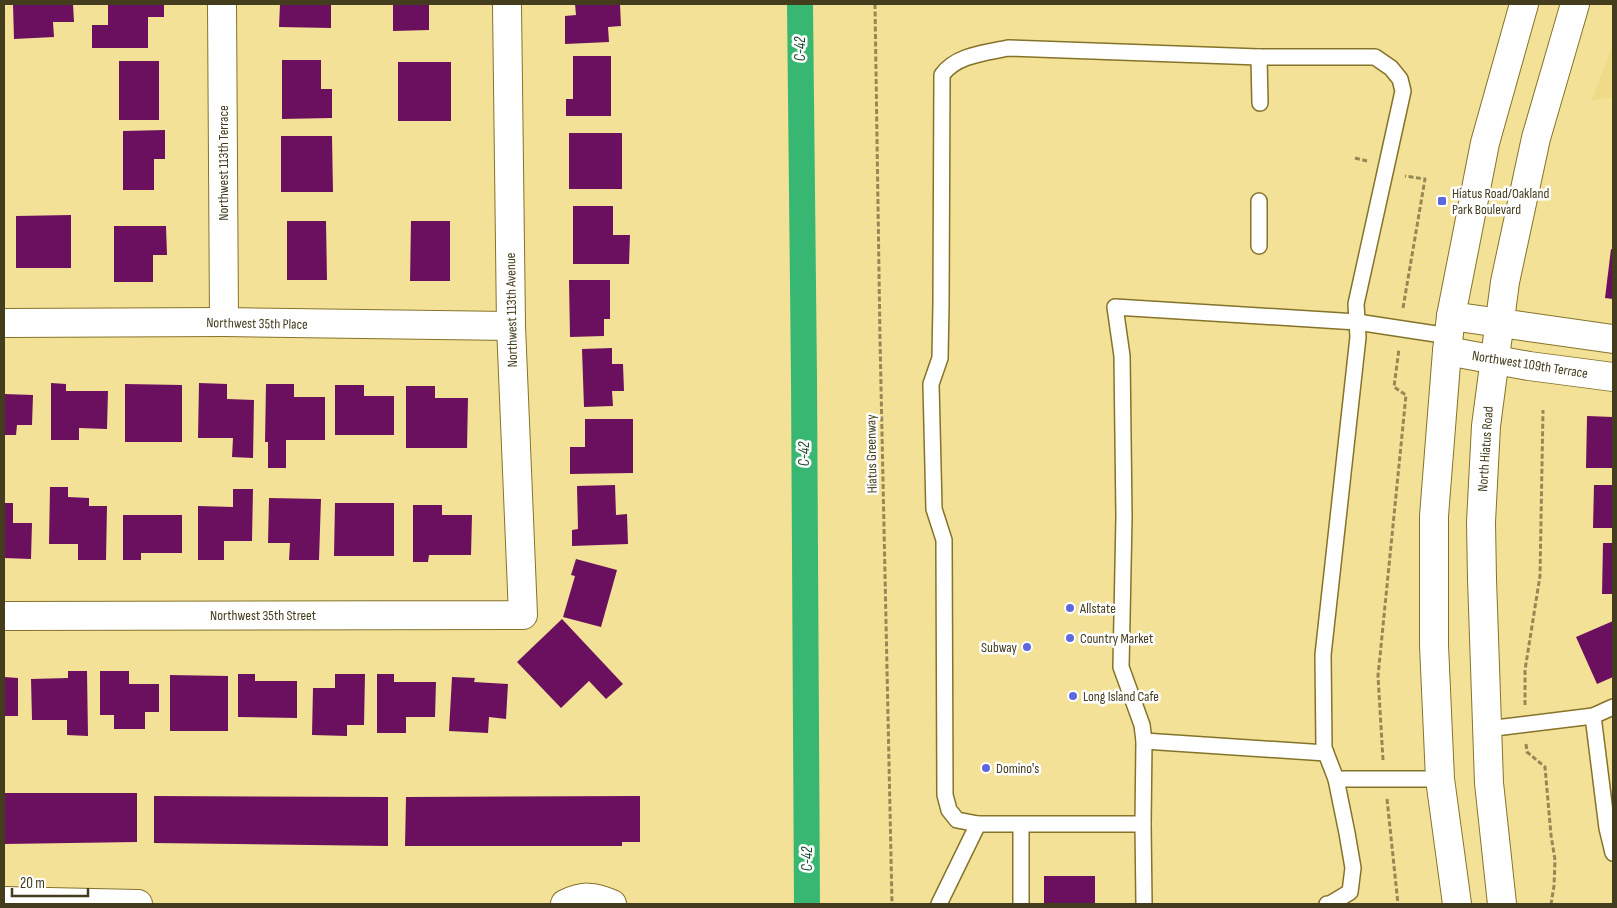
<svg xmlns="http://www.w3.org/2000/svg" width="1617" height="908" viewBox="0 0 1617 908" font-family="'Sofia Sans Condensed',sans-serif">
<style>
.built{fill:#efda88}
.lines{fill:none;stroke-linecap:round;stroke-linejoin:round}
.canal{stroke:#38b773;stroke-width:26}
.building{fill:#6b105e}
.service-casing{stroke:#857329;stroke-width:18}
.minor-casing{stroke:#857329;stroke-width:30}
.secondary-casing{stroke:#857329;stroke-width:30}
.path{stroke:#958856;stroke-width:3;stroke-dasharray:5 2.5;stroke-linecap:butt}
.service{stroke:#fff;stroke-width:15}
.minor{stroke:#fff;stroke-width:28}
.secondary{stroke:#fff;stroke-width:28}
.poi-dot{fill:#5d68df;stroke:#fff;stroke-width:2}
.labels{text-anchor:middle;stroke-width:5;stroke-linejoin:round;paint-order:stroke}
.street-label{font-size:14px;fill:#433c1d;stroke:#fff}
.poi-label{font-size:14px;fill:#433c1d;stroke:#fff;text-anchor:start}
.water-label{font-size:15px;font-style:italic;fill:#1d4e32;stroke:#fff}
</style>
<rect width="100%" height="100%" fill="#f4e198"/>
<!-- built -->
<polygon class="built" points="1613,43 1613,97 1592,100"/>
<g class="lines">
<!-- canal -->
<polyline class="canal" points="800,4 804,379 807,904"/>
</g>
<!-- building -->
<g class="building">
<polygon points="13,4 73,4 74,22 53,22 54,37 14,39"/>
<polygon points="108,4 164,4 164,17 148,17 148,48 92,48 92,25 108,25"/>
<polygon points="280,4 331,4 331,28 279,27"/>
<polygon points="393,4 429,4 429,30 393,31"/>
<polygon points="575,4 620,4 621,26 608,27 609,42 565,44 565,16 576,15"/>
<polygon points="573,56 611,56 611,116 566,116 566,99 573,99"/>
<polygon points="282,60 321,60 321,89 332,89 332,118 282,119"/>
<rect x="119" y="61" width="40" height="59"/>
<rect x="398" y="62" width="53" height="59"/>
<polygon points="165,130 165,159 154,159 154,190 123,190 123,131"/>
<rect x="569" y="133" width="53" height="56"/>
<polygon points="281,136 332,136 333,192 281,192"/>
<polygon points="573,206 613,206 613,235 630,235 629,264 573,264"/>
<polygon points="71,215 71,268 16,268 16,216"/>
<polygon points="287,221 326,221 327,280 287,280"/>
<polygon points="411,221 450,221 450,281 410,281"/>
<polygon points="114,226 166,226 167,255 153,255 153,282 114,282"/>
<polygon points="1611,249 1613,250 1613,299 1605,298"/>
<polygon points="569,280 610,280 610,319 604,319 604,336 570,337"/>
<polygon points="612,348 612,364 623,364 624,391 612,391 613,406 584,407 582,349"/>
<polygon points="51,383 66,384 66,391 108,391 107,429 79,428 79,440 51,440"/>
<polygon points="199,383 227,384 227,399 254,400 253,458 232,457 233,438 198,438"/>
<polygon points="125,384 182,385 182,442 125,442"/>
<polygon points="266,384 294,384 294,397 325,397 325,440 286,440 286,468 268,468 268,442 265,442"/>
<polygon points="335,385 364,385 364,396 394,396 394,435 335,435"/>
<polygon points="406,386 435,386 435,398 468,398 467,448 406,448"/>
<polygon points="4,394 33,395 32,425 17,425 16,435 4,435"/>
<polygon points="1587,416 1613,417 1613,468 1586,468"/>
<polygon points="585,419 633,419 633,473 570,474 570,447 585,447"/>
<polygon points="615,485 616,515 627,514 628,544 572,546 572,530 578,529 577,486"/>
<polygon points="1594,485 1613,485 1613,528 1593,528"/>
<polygon points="50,487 68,487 68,497 89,498 89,506 107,506 106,560 78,560 78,544 49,544"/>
<polygon points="233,489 253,489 252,541 224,541 224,560 198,560 198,506 233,507"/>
<polygon points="269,498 321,499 319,560 289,560 290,543 268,543"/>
<polygon points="4,503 13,503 13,523 32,523 31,559 4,558"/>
<polygon points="335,503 394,503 394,556 334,556"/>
<polygon points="413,505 442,505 442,515 472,515 471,555 429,555 428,562 413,562"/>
<polygon points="123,515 182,515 182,553 141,553 141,560 123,560"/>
<polygon points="1603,543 1613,543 1613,594 1602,594"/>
<polygon points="576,559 617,570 601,627 563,617 575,576 571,575"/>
<polygon points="562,619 623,684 606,699 589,681 561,708 517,662"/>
<polygon points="1613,621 1613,677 1597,684 1576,637"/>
<polygon points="68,671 87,671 88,736 67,735 67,720 32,720 31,679 68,678"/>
<polygon points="100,671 129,671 129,684 159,684 159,712 145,712 145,729 114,729 114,715 100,715"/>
<polygon points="238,674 255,674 255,681 297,681 297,718 238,717"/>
<polygon points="335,674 365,674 364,725 347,725 347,736 312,735 313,688 335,688"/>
<polygon points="377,674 394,674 394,682 436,682 435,717 406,717 406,733 377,733"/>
<polygon points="170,675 228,676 228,731 170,731"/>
<polygon points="4,677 18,678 18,716 4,716"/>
<polygon points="452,677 475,678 474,682 508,684 506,719 489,717 488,733 449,731"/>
<polygon points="4,793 137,793 137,842 4,844"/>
<polygon points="154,796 388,797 388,846 154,843"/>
<polygon points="640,796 640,842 622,842 622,846 405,846 406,797"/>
<rect x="1044" y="876" width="51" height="28"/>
</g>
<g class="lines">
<defs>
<g id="service">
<polyline points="1259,57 1260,103"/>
<polyline points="1259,201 1259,246"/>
<polyline points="1593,716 1607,828 1613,853"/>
<polyline points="1487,729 1593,716 1613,707"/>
<polyline points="1144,741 1326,753"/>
<path d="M1143,824H978L957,820L949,810L945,795L944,540L934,509L931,384L940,358L941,304L942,75C956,55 985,53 1008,48L1259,57H1375L1391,68L1400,79L1403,91L1356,304L1358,337L1323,655L1324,748L1336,779H1440"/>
<polyline points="1021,825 1021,904"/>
<polyline points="939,904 978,824"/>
<polyline points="1144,904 1143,824 1144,741 1142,725 1121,667 1124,517 1122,356 1115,307 1357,322 1449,336"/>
<polyline points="1327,904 1330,904 1350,892 1353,868 1347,833 1336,779"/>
</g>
<g id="minor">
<polyline points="222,4 224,322"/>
<polyline points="1451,316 1613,339"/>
<polyline points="4,323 224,322 511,326"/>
<polyline points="1447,351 1529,366 1613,377"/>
<polyline points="4,616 523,615 511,326 507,4"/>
<polyline points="4,901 138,904"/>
<path d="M565,904C583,895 594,896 612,904"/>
</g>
<g id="secondary">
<polyline points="1457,904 1440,779 1434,645 1434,516 1447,351 1451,316 1485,143 1524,4"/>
<polyline points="1502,904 1489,783 1482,579 1481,522 1486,426 1505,282 1536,138 1575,4"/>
</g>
</defs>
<!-- service casing -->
<use href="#service" class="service-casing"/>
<!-- minor casing -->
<use href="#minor" class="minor-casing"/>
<!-- secondary casing -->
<use href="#secondary" class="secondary-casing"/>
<!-- path -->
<g class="path">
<polyline points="875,4 880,339 892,904"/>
<polyline points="1355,158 1367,161"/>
<polyline points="1403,308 1425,179 1405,176"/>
<polyline points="1525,705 1525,670 1540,576 1543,410"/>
<polyline points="1526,744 1527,752 1545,767 1551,835 1555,860 1554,886 1551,904"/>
<polyline points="1383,760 1378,676 1406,395 1394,387 1399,349"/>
<polyline points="1387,799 1398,904"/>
</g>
<!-- service -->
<use href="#service" class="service"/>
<!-- minor -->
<use href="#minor" class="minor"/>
<!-- secondary -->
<use href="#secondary" class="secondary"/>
</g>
<!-- markers -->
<g class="poi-dot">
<rect x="1437" y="196" width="10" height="10" rx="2.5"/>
<circle cx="1070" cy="608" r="5"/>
<circle cx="1070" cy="638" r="5"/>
<circle cx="1027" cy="647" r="5"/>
<circle cx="1073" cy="696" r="5"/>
<circle cx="986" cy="768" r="5"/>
</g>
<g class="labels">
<!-- street labels -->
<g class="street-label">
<text transform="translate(223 163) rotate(-90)" y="5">Northwest 113th Terrace</text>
<text transform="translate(511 310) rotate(-91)" y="5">Northwest 113th Avenue</text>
<text transform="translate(257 323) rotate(1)" y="5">Northwest 35th Place</text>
<text transform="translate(1530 364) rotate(9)" y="5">Northwest 109th Terrace</text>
<text transform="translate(1485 449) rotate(-86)" y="5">North Hiatus Road</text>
<text transform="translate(871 454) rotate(-91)" y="5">Hiatus Greenway</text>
<text x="263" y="620">Northwest 35th Street</text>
</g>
<!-- poi labels -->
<g class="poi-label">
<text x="1452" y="198">Hiatus Road/Oakland<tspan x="1452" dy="16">Park Boulevard</tspan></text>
<text x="1080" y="613">Allstate</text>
<text x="1080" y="643">Country Market</text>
<text x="1017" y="652" text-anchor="end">Subway</text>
<text x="1083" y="701">Long Island Cafe</text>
<text x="996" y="773">Domino's</text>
</g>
<!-- water labels -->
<g class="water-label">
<text transform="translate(800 49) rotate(-90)" y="5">C-42</text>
<text transform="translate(804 454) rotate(-90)" y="5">C-42</text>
<text transform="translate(807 859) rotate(-90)" y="5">C-42</text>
</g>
</g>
<!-- border -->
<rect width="1617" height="908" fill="none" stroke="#433c1d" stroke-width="10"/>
<!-- scale -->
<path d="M12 888v8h76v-8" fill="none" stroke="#433c1d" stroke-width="2.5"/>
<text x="20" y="888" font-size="15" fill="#433c1d" stroke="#ffffff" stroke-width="4" paint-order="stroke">20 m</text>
</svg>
